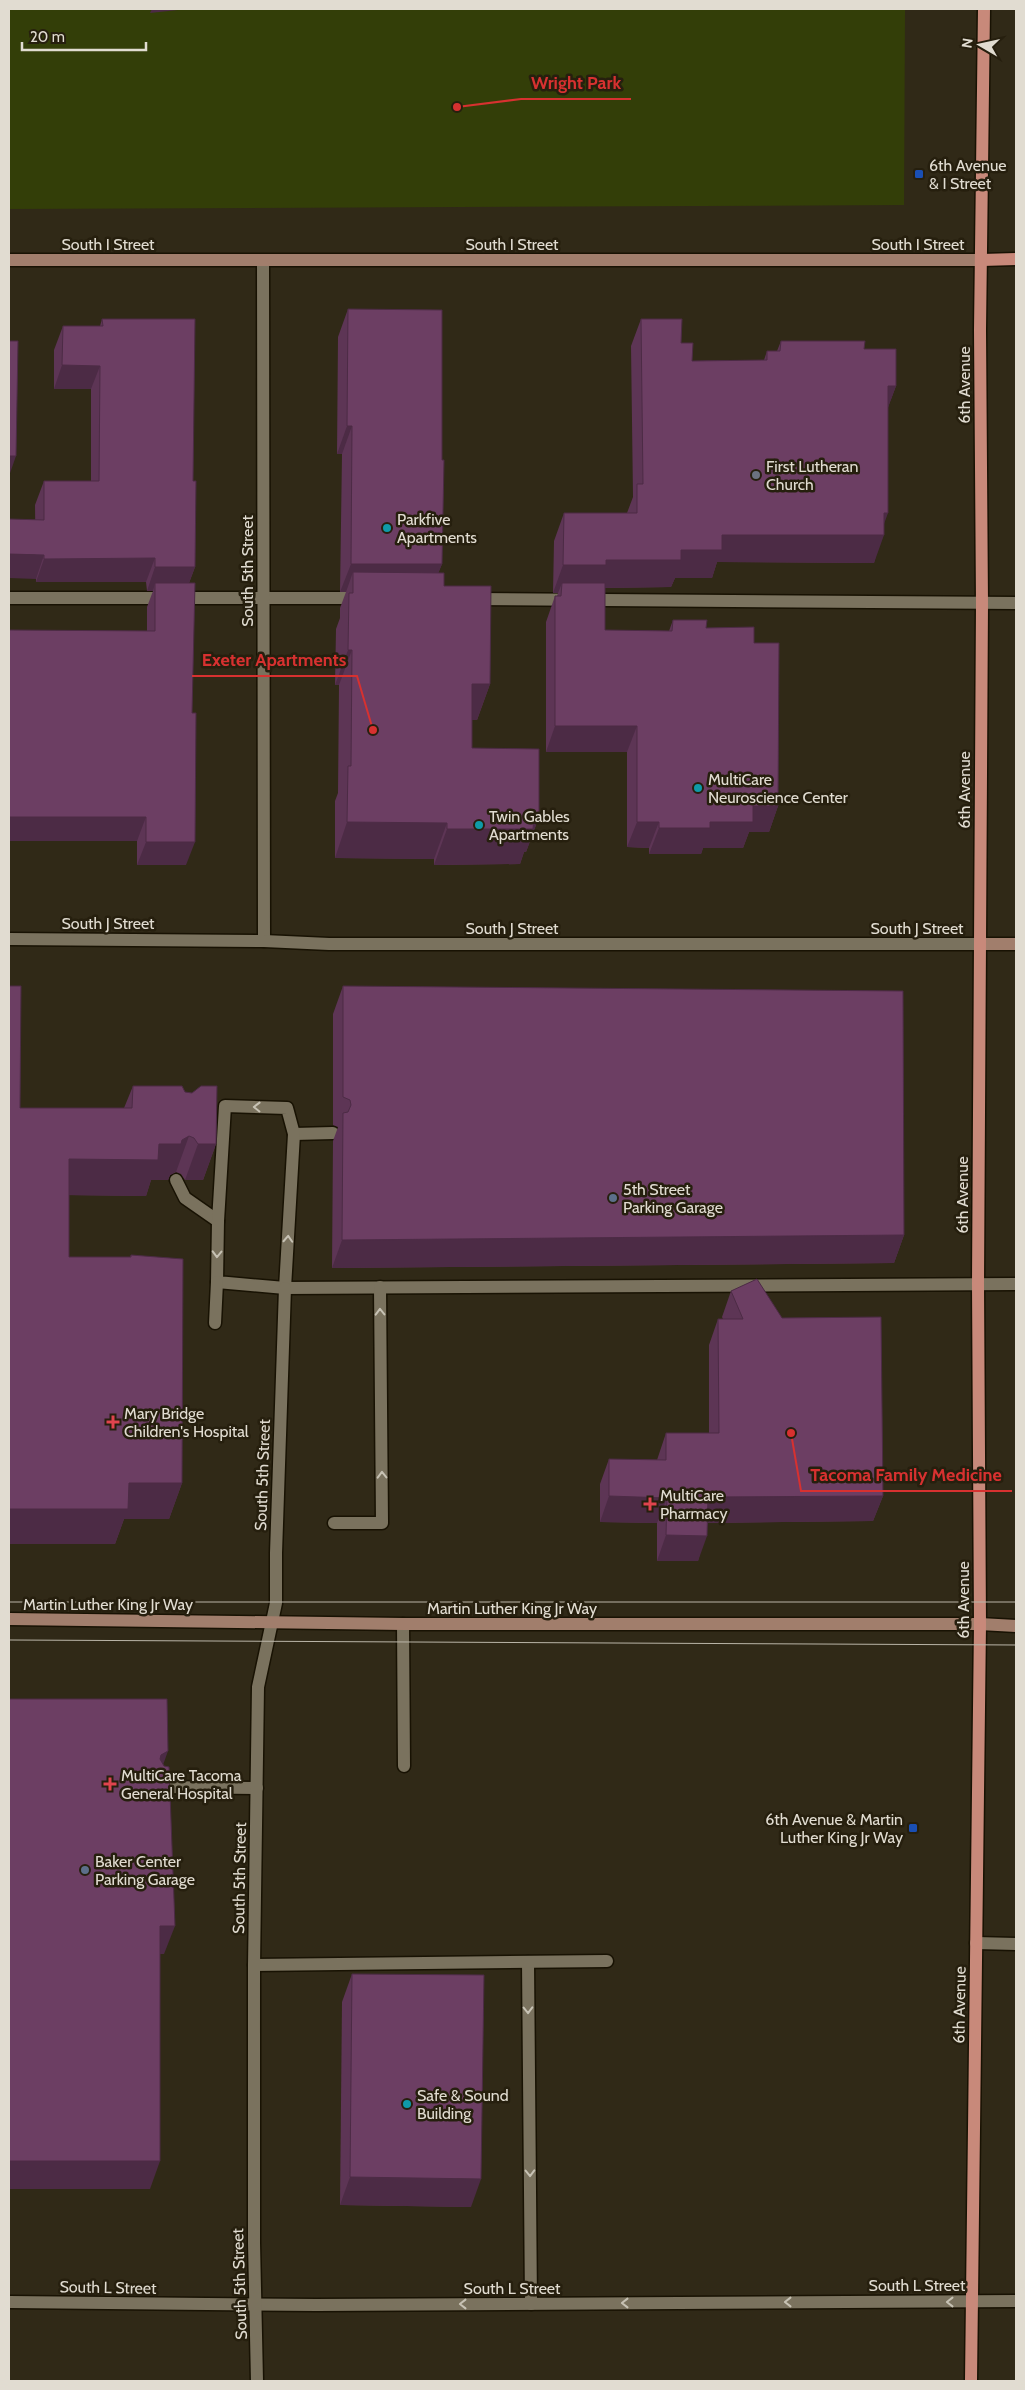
<svg xmlns="http://www.w3.org/2000/svg" width="1025" height="2390" viewBox="0 0 1025 2390" font-family="Cabin,sans-serif">
<style>
.green{fill:#333e08}
.lines{fill:none;stroke-linecap:round;stroke-linejoin:round}
.lane-casing{stroke:#181203;stroke-width:15}
.street-casing{stroke:#181203;stroke-width:15}
.secondary-casing{stroke:#181203;stroke-width:15}
.primary-casing{stroke:#181203;stroke-width:15}
.lane{stroke:#7a725e;stroke-width:12}
.street{stroke:#7a725e;stroke-width:12}
.secondary{stroke:#a17e6c;stroke-width:12}
.primary{stroke:#c8897a;stroke-width:12}
.tram{stroke:#bab5a8;stroke-width:1}
.wall{fill:#5d3555}
.shaded-wall{fill:#4c2b45}
.building{fill:#6c3e63;stroke:#4c2b45}
.oneway{stroke:#c7c2b4}
.transit-dot{fill:#1a4fb4;stroke:#261f0e;stroke-width:2}
.worship-dot{fill:#6b7280;stroke:#261f0e;stroke-width:2}
.culture-dot{fill:#0f9aa8;stroke:#261f0e;stroke-width:2}
.service-dot{fill:#5c6f8a;stroke:#261f0e;stroke-width:2}
.health-dot{fill:#e0444e;stroke:#261f0e;stroke-width:2}
.labels{text-anchor:middle;stroke-width:5;stroke-linejoin:round;paint-order:stroke}
.poi-label{font-size:16px;fill:#e1dcd1;stroke:#261f0e;text-anchor:start}
.street-label{font-size:16px;fill:#e1dcd1;stroke:#261f0e}
.leader{fill:none;stroke:#d73130;stroke-width:2}
.callout-dot{fill:#d73130;stroke:#261f0e;stroke-width:2}
.callout-label{font-size:18px;text-anchor:middle;font-weight:bold;fill:#d73130;stroke:#261f0e;stroke-width:5;stroke-linejoin:round;paint-order:stroke}
</style>
<rect width="100%" height="100%" fill="#302917"/>
<!-- green -->
<polygon class="green" points="9,9 905,9 904,205 9,209"/>
<g class="lines">
<defs>
<g id="lane">
<polyline points="9,598 359,598"/>
<polyline points="474,599 1016,603"/>
<polyline points="294,1134 333,1133"/>
<polyline points="176,1180 185,1198 218,1221"/>
<polyline points="285,1288 294,1134 287,1108 225,1106 218,1221 217,1282 285,1288 1016,1284"/>
<polyline points="215,1323 217,1282"/>
<polyline points="334,1523 382,1523 380,1287"/>
<polyline points="403,1624 404,1766"/>
<polyline points="158,1787 257,1788"/>
<polyline points="976,1943 1016,1944"/>
<polyline points="528,1962 531,2304"/>
<polyline points="254,1965 607,1961"/>
</g>
<g id="street">
<polyline points="263,261 264,941"/>
<polyline points="9,939 264,941 329,944 980,944"/>
<polyline points="9,2302 316,2305 1016,2301"/>
<polyline points="257,2381 254,2243 254,1965 258,1687 276,1603 276,1553 285,1288"/>
</g>
<g id="secondary">
<polyline points="9,260 982,260"/>
<polyline points="980,944 1016,944"/>
<polyline points="9,1619 403,1624 980,1624 1016,1626"/>
</g>
<g id="primary">
<polyline points="982,260 1016,259"/>
<polyline points="971,2381 980,1624 978,1284 982,603 980,330 984,9"/>
</g>
</defs>
<!-- lane casing -->
<use href="#lane" class="lane-casing"/>
<!-- street casing -->
<use href="#street" class="street-casing"/>
<!-- secondary casing -->
<use href="#secondary" class="secondary-casing"/>
<!-- primary casing -->
<use href="#primary" class="primary-casing"/>
<!-- lane -->
<use href="#lane" class="lane"/>
<!-- street -->
<use href="#street" class="street"/>
<!-- secondary -->
<use href="#secondary" class="secondary"/>
<!-- primary -->
<use href="#primary" class="primary"/>
<!-- tram -->
<g class="tram">
<polyline points="9,1602 1016,1602"/>
<polyline points="9,1640 1016,1645"/>
</g>
</g>
<!-- wall -->
<g class="wall">
<polygon points="348,309 442,564 438,573 444,586 490,684 477,720 472,720 472,748 539,817 526,852 524,852 520,864 434,865 434,859 335,858 335,801 338,793 339,685 335,685 336,629 340,618 340,608 346,592 340,592 342,454 337,454 338,337"/>
<polygon points="102,319 193,481 195,567 189,583 186,865 137,865 137,841 147,631 147,607 153,591 147,591 146,582 36,582 35,505 44,481 91,481 91,389 54,389 54,350 63,326 100,326"/>
<polygon points="641,319 681,343 692,361 764,360 767,351 777,351 781,341 864,349 896,386 888,407 884,524 874,563 717,562 712,578 675,578 671,587 605,588 605,630 669,631 673,620 706,628 754,643 778,806 769,832 749,832 743,848 703,848 701,854 649,854 649,848 627,847 627,752 546,752 546,622 555,596 557,596 558,593 553,593 554,541 564,513 627,513 633,497 631,346"/>
<polygon points="9,986 20,1108 124,1108 133,1086 185,1092 216,1144 203,1180 185,1180 181,1174 176,1172 170,1175 168,1180 151,1180 146,1196 69,1195 69,1257 130,1257 131,1255 182,1483 169,1519 124,1519 115,1544 9,1544"/>
<polygon points="343,986 904,1235 894,1263 332,1268 333,1141 338,1127 333,1125 333,1014"/>
<polygon points="731,1291 883,1496 873,1521 708,1523 698,1561 657,1561 657,1523 600,1522 600,1484 609,1459 657,1460 666,1433 709,1433 709,1345 718,1319 723,1319 722,1317"/>
<polygon points="352,1974 471,2207 340,2205 342,2002"/>
</g>
<!-- shaded-wall -->
<g class="shaded-wall">
<polygon points="152,9 187,9 150,13"/>
<polygon points="62,365 100,366 91,389 54,389"/>
<polygon points="888,386 896,386 886,413"/>
<polygon points="347,426 352,426 342,454 337,454"/>
<polygon points="9,456 16,456 9,476"/>
<polygon points="884,513 888,513 880,535 884,535 874,563 717,562 712,578 675,578 671,587 598,588 562,583 558,593 553,593 563,565 681,550 722,535"/>
<polygon points="9,554 44,555 36,579 9,578"/>
<polygon points="155,558 146,582 36,582 44,559"/>
<polygon points="351,564 442,564 431,592 353,572 346,592 340,592"/>
<polygon points="155,567 195,567 186,591 155,583 153,591 147,591"/>
<polygon points="348,650 352,650 339,685 335,685"/>
<polygon points="472,684 490,684 477,720 459,720"/>
<polygon points="555,726 637,726 627,752 546,752"/>
<polygon points="753,806 778,806 769,832 749,832 743,848 703,848 701,854 649,854 659,828"/>
<polygon points="534,816 539,817 526,852 524,852 520,864 434,865 447,829"/>
<polygon points="9,817 146,817 137,841 9,841"/>
<polygon points="347,822 447,823 434,859 335,858"/>
<polygon points="637,822 659,822 649,848 627,847"/>
<polygon points="146,842 195,842 186,865 137,865"/>
<polygon points="189,1136 176,1172 170,1175 168,1180 151,1180 146,1196 56,1195 69,1159 182,1140"/>
<polygon points="198,1144 216,1144 203,1180 185,1180"/>
<polygon points="904,1235 894,1263 332,1268 342,1240"/>
<polygon points="129,1483 182,1483 169,1519 124,1519 115,1544 9,1544 9,1509"/>
<polygon points="609,1496 667,1498 657,1523 600,1522"/>
<polygon points="883,1496 873,1521 699,1523 708,1497"/>
<polygon points="666,1535 707,1536 698,1561 657,1561"/>
<polygon points="168,1751 158,1779 151,1782 161,1755"/>
<polygon points="160,1926 175,1926 164,1954 150,1954"/>
<polygon points="9,2161 160,2161 150,2189 9,2189"/>
<polygon points="350,2177 481,2179 471,2207 340,2205"/>
</g>
<!-- building -->
<g class="building">
<polygon points="348,309 442,310 442,460 444,460 442,564 351,564 352,426 347,426"/>
<polygon points="102,319 195,319 193,481 196,481 195,567 155,567 155,558 44,559 44,555 9,554 9,519 44,520 44,481 99,481 100,366 62,365 63,326 103,326"/>
<polygon points="641,319 682,319 681,343 693,343 692,361 767,360 767,351 780,351 781,341 865,341 864,349 896,349 896,386 888,386 888,513 884,513 884,535 722,535 722,550 681,550 681,560 606,560 606,565 563,565 564,513 637,513 637,484 643,484"/>
<polygon points="9,341 18,341 16,456 9,456"/>
<polygon points="353,572 444,573 444,586 491,586 490,684 472,684 472,748 539,749 539,817 534,816 533,829 447,829 447,823 347,822 348,766 351,766 352,650 348,650 349,593 353,593"/>
<polygon points="155,583 195,583 192,713 196,713 195,842 146,842 146,817 9,817 9,630 155,631"/>
<polygon points="562,583 605,583 605,630 672,631 673,620 707,620 706,628 754,627 754,643 779,643 778,806 753,806 753,822 710,822 710,828 659,828 659,822 637,822 637,726 555,726 555,596 561,596"/>
<polygon points="9,986 21,986 20,1108 132,1108 133,1086 182,1086 185,1092 192,1093 201,1086 217,1086 216,1144 198,1144 194,1138 189,1136 182,1140 181,1144 159,1144 158,1160 69,1159 69,1257 131,1257 131,1255 183,1259 182,1483 129,1483 128,1509 9,1509"/>
<polygon points="343,986 903,991 904,1235 342,1240 343,1113 348,1112 351,1105 350,1100 343,1097"/>
<polygon points="757,1279 782,1318 881,1317 883,1496 708,1497 707,1536 666,1535 667,1498 609,1496 609,1459 666,1460 666,1433 719,1433 718,1319 743,1319 731,1291"/>
<polygon points="9,1699 167,1699 168,1751 161,1755 160,1759 164,1766 169,1767 175,1926 160,1926 160,2161 9,2161"/>
<polygon points="352,1974 484,1975 481,2179 350,2177"/>
</g>
<!-- one-way arrows -->
<defs><path id="oneway-chevron" d="M-2-3.5L2.5 0L-2 3.5" fill="none" stroke-width="1.6" stroke-linecap="round" stroke-linejoin="round" transform="scale(1.25)"/></defs>
<g class="oneway">
<use href="#oneway-chevron" transform="translate(257 1107) rotate(-179)"/>
<use href="#oneway-chevron" transform="translate(288 1239) rotate(-87)"/>
<use href="#oneway-chevron" transform="translate(217 1254) rotate(91)"/>
<use href="#oneway-chevron" transform="translate(380 1312) rotate(-91)"/>
<use href="#oneway-chevron" transform="translate(382 1475) rotate(-91)"/>
<use href="#oneway-chevron" transform="translate(528 2010) rotate(89)"/>
<use href="#oneway-chevron" transform="translate(530 2173) rotate(89)"/>
<use href="#oneway-chevron" transform="translate(788 2302) rotate(180)"/>
<use href="#oneway-chevron" transform="translate(950 2302) rotate(-180)"/>
<use href="#oneway-chevron" transform="translate(625 2303) rotate(180)"/>
<use href="#oneway-chevron" transform="translate(463 2304) rotate(180)"/>
</g>
<!-- markers -->
<g class="transit-dot">
<rect x="914" y="169" width="10" height="10" rx="2.5"/>
<rect x="908" y="1823" width="10" height="10" rx="2.5"/>
</g>
<circle class="worship-dot" cx="756" cy="475" r="5"/>
<g class="culture-dot">
<circle cx="387" cy="528" r="5"/>
<circle cx="698" cy="788" r="5"/>
<circle cx="479" cy="825" r="5"/>
<circle cx="407" cy="2104" r="5"/>
</g>
<g class="service-dot">
<circle cx="613" cy="1198" r="5"/>
<circle cx="85" cy="1870" r="5"/>
</g>
<g class="health-dot">
<path d="M110.5 1414.5h5v5h5v5h-5v5h-5v-5h-5v-5h5z"/>
<path d="M647.5 1496.5h5v5h5v5h-5v5h-5v-5h-5v-5h5z"/>
<path d="M107.5 1776.5h5v5h5v5h-5v5h-5v-5h-5v-5h5z"/>
</g>
<g class="labels">
<!-- poi labels -->
<g class="poi-label">
<text x="929" y="171">6th Avenue<tspan x="929" dy="18">&amp; I Street</tspan></text>
<text x="766" y="472">First Lutheran<tspan x="766" dy="18">Church</tspan></text>
<text x="397" y="525">Parkfive<tspan x="397" dy="18">Apartments</tspan></text>
<text x="708" y="785">MultiCare<tspan x="708" dy="18">Neuroscience Center</tspan></text>
<text x="489" y="822">Twin Gables<tspan x="489" dy="18">Apartments</tspan></text>
<text x="623" y="1195">5th Street<tspan x="623" dy="18">Parking Garage</tspan></text>
<text x="124" y="1419">Mary Bridge<tspan x="124" dy="18">Children's Hospital</tspan></text>
<text x="660" y="1501">MultiCare<tspan x="660" dy="18">Pharmacy</tspan></text>
<text x="121" y="1781">MultiCare Tacoma<tspan x="121" dy="18">General Hospital</tspan></text>
<text x="903" y="1825" text-anchor="end">6th Avenue &amp; Martin<tspan x="903" dy="18">Luther King Jr Way</tspan></text>
<text x="95" y="1867">Baker Center<tspan x="95" dy="18">Parking Garage</tspan></text>
<text x="417" y="2101">Safe &amp; Sound<tspan x="417" dy="18">Building</tspan></text>
</g>
<!-- street labels -->
<g class="street-label">
<text x="108" y="250">South I Street</text>
<text x="512" y="250">South I Street</text>
<text x="918" y="250">South I Street</text>
<text transform="translate(964 385) rotate(-90)" y="6">6th Avenue</text>
<text transform="translate(247 571) rotate(-90)" y="6">South 5th Street</text>
<text transform="translate(964 790) rotate(-90)" y="6">6th Avenue</text>
<text x="108" y="929">South J Street</text>
<text x="512" y="934">South J Street</text>
<text x="917" y="934">South J Street</text>
<text transform="translate(962 1195) rotate(-90)" y="6">6th Avenue</text>
<text transform="translate(262 1475) rotate(-88)" y="6">South 5th Street</text>
<text transform="translate(963 1600) rotate(-90)" y="6">6th Avenue</text>
<text x="108" y="1610">Martin Luther King Jr Way</text>
<text x="512" y="1614">Martin Luther King Jr Way</text>
<text transform="translate(239 1878) rotate(-89)" y="6">South 5th Street</text>
<text transform="translate(959 2005) rotate(-89)" y="6">6th Avenue</text>
<text transform="translate(239 2284) rotate(-92)" y="6">South 5th Street</text>
<text x="917" y="2291">South L Street</text>
<text transform="translate(108 2287) rotate(1)" y="6">South L Street</text>
<text x="512" y="2294">South L Street</text>
</g>
</g>
<!-- callouts -->
<path class="leader" d="M457 107L521 99H631M373 730L357 676H192M791 1433L801 1491H1012"/>
<g class="callout-dot">
<circle cx="457" cy="107" r="5"/>
<circle cx="373" cy="730" r="5"/>
<circle cx="791" cy="1433" r="5"/>
</g>
<g class="callout-label">
<text x="576" y="89">Wright Park</text>
<text x="274" y="666">Exeter Apartments</text>
<text x="906" y="1481">Tacoma Family Medicine</text>
</g>
<!-- border -->
<rect width="1025" height="2390" fill="none" stroke="#e1dcd1" stroke-width="20"/>
<!-- north arrow -->
<g transform="translate(980 45) rotate(279)" stroke="#261f0e" stroke-width="4" paint-order="stroke">
<path d="M0-4L9 19L0 12L-9 19Z" fill="#e1dcd1"/>
<text y="-8" font-size="14" font-weight="bold" text-anchor="middle" fill="#e1dcd1">N</text>
</g>
<!-- scale -->
<path d="M22 42v8h124v-8" fill="none" stroke="#e1dcd1" stroke-width="2.5"/>
<text x="30" y="42" font-size="15" fill="#e1dcd1" stroke="#261f0e" stroke-width="4" paint-order="stroke">20 m</text>
</svg>
